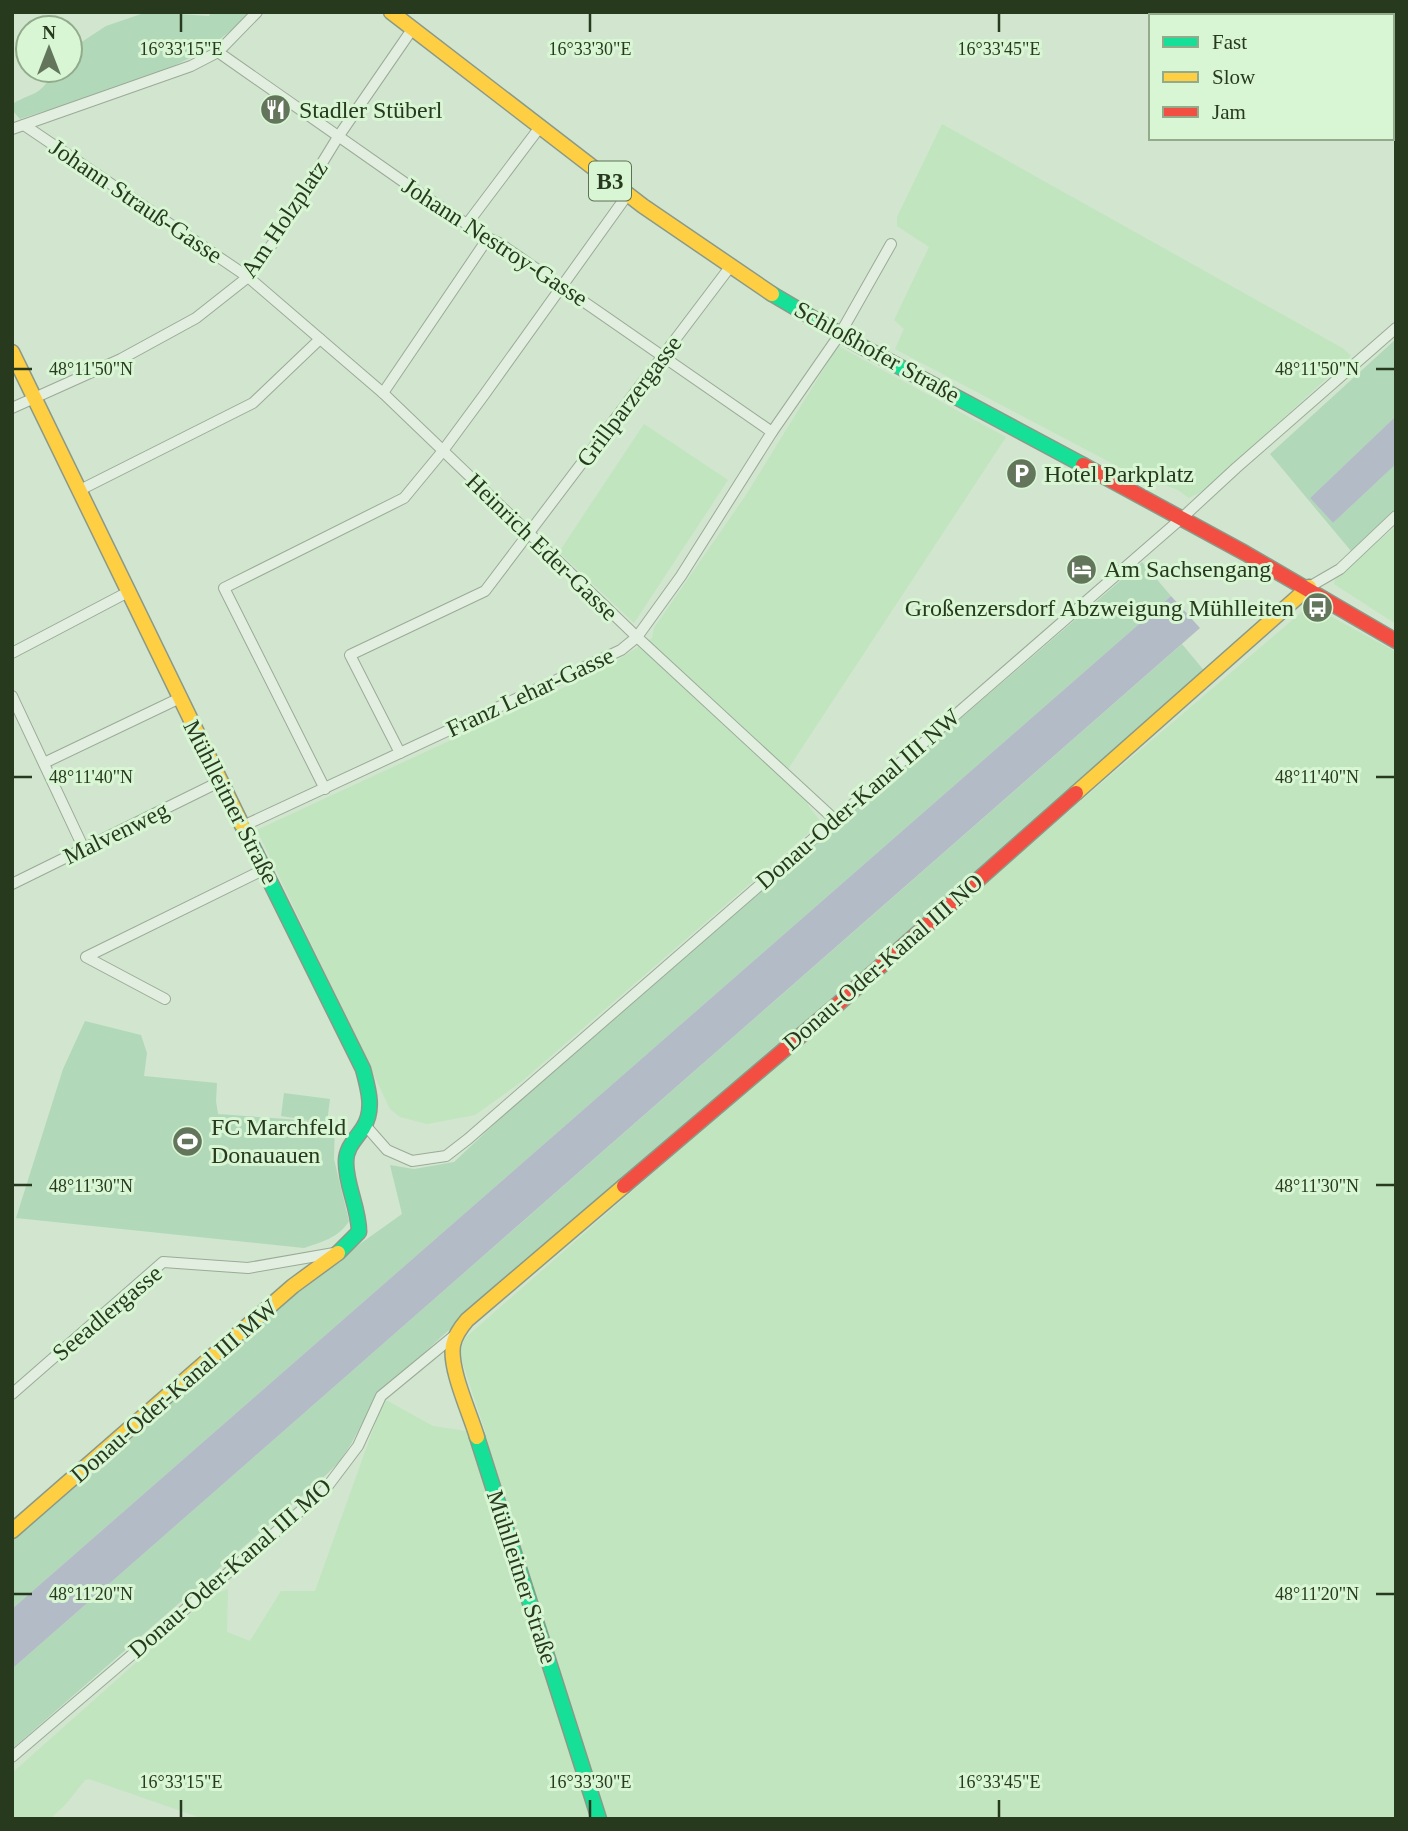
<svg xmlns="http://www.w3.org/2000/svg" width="1408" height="1831" viewBox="0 0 1408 1831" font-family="Georgia,serif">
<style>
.farmland{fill:#c0e5bf}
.green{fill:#b2d8ba}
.water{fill:#b3bcc6}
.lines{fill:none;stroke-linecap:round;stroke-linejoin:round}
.street-casing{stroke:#9bab97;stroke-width:12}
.fast-casing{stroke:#8b9a88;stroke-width:17}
.slow-casing{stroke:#8b9a88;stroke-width:17}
.jam-casing{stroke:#8b9a88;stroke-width:17}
.street{stroke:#e1eee0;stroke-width:10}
.fast{stroke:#16e098;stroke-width:14}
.slow{stroke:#ffcf43;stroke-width:14}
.jam{stroke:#f24e42;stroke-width:14}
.ticks{fill:none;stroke:#283a1e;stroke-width:2.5}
.labels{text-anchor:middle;stroke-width:6;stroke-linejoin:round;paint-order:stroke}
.shield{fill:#d8f6d4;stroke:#5d7255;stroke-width:2}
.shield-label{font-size:23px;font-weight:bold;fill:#283a1e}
.poi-label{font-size:24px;fill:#283a1e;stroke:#d8f6d4;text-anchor:start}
.street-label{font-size:24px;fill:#283a1e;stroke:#d8f6d4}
.ticks-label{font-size:18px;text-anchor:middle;fill:#283a1e;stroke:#d8f6d4;stroke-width:6;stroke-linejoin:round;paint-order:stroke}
</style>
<rect width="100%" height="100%" fill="#d1e5cf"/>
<!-- farmland -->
<g class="farmland">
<polygon points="1202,12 1354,12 1352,16 1209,16"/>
<polygon points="942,124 1344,349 1351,356 1205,490 1189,498 1178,490 1121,468 895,349 904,329 894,320 929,247 897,226 897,217"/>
<polygon points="838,346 1006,437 788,769 810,808 821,822 521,1082 475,1115 427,1124 400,1117 390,1109 257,830 602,670 652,638 654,628 746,495"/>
<polygon points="644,424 728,480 634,623 559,552"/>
<polygon points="1396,526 1396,624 1334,584 1335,579"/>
<polygon points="1310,605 1396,652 1396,1819 204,1819 89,1779 85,1780 66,1804 50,1819 12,1819 12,1773 212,1595 228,1589 227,1632 250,1641 281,1591 315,1591 384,1399 433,1426 486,1434 459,1352 465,1338 952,911"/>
</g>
<!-- green -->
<g class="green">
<path d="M147,12L209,16L211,12H250C196,73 96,94 20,119L12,110V104C37,90 38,98 55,70H70V52L74,47L106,26Z"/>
<polygon points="1373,12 1396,12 1396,108 1392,106 1392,16 1372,16"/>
<polygon points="1396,339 1396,416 1310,498 1333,523 1396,464 1396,509 1351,551 1270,454"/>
<polygon points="1142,562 1171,596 12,1609 12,1536 295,1290 402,1214 390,1165 414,1169 454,1162 537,1084"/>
<polygon points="1182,644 1207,674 440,1338 376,1398 351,1444 339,1462 326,1475 12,1749 12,1669"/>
<path d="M85,1021L141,1035L147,1053L144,1076L217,1083L216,1101L218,1114L314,1121L281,1116L284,1093L330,1099L327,1122L335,1123L334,1159L349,1221C339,1238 321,1242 304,1248L16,1218L63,1069Z"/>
</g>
<!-- water -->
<g class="water">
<polygon points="1396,416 1396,464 1333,523 1310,498"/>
<polygon points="1171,596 1200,628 12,1669 12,1609"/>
</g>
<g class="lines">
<defs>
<g id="street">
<polyline points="1367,16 1369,12"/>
<polyline points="218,52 418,192 488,238 499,243 772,432"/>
<polyline points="1392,112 1396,114"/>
<polyline points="24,125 248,277 383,393 637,637 834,819"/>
<polyline points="12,129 191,66 218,52 257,12"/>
<polyline points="467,224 540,127"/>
<polyline points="383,393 488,238"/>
<polyline points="12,408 121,359 196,318 248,277 273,243 338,137 413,28"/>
<polyline points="80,490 253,403 320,339"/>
<polyline points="1309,587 1340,569 1396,516"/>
<polyline points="12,653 130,591"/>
<polyline points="12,696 84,849"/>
<polyline points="400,753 350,655 485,591 730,267"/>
<polyline points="44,763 180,698"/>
<polyline points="325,789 224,588 404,498 442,452 484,395 628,194"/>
<polyline points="243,826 621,650 637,637 681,576 772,432 840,334 891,244"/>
<polyline points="12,884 219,782"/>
<polyline points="165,999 86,957 265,869"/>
<polyline points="365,1125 387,1150 412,1161 446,1156 468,1139 1183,517 1236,468 1396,328"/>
<polyline points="12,1394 163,1262 248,1268 334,1253"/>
<polyline points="12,1757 324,1491 358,1446 381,1396 455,1335"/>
</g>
<g id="fast">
<polyline points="772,294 857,344 1083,465"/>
<path d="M242,825L363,1069C368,1088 375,1110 363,1128C356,1139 346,1147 346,1162C346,1186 359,1208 359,1232L338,1253"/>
<polyline points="477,1437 599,1819"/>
</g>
<g id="slow">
<polyline points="391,12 643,206 772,294"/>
<polyline points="12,352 242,825"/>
<polyline points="1076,793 1309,587"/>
<path d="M477,1437C470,1413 449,1369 453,1345C455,1335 461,1327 467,1320L624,1186"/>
<polyline points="12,1531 293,1286 338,1253"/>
</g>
<g id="jam">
<polyline points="1083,465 1245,553 1396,641"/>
<polyline points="624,1186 838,1004 1076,793"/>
</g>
</defs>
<!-- street casing -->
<use href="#street" class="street-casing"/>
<!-- fast casing -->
<use href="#fast" class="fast-casing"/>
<!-- slow casing -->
<use href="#slow" class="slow-casing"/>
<!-- jam casing -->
<use href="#jam" class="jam-casing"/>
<!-- street -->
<use href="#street" class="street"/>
<!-- fast -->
<use href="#fast" class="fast"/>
<!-- slow -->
<use href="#slow" class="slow"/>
<!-- jam -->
<use href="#jam" class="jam"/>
</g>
<!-- ticks -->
<path class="ticks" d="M181,14V32M590,14V32M999,14V32M14,369H32M1376,369H1394M14,777H32M1376,777H1394M14,1185H32M1376,1185H1394M14,1594H32M1376,1594H1394M181,1800V1817M590,1800V1817M999,1800V1817"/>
<!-- icons -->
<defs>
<symbol id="restaurant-disc" viewBox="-11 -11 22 22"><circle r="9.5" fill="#63765c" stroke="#d8f6d4"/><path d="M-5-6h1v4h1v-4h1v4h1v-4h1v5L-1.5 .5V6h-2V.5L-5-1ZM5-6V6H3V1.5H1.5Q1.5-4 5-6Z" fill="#fff"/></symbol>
<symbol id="parking-disc" viewBox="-11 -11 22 22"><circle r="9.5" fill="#63765c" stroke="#d8f6d4"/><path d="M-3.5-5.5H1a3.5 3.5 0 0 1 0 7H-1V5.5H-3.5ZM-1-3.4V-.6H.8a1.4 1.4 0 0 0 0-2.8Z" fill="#fff"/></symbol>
<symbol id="hotel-disc" viewBox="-11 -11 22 22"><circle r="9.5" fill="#63765c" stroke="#d8f6d4"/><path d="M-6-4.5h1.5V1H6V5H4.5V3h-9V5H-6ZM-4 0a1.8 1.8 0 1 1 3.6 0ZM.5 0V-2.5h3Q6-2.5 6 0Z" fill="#fff"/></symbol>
<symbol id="bus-disc" viewBox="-11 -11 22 22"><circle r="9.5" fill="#63765c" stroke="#d8f6d4"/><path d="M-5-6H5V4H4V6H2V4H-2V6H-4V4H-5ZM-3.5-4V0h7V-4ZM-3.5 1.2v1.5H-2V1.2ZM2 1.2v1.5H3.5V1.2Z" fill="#fff"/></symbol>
<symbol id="stadium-disc" viewBox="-11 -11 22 22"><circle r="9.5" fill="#63765c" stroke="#d8f6d4"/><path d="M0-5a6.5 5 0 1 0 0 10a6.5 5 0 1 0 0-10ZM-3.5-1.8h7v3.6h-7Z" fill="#fff"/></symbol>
</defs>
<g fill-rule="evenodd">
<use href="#restaurant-disc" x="258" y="92" width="35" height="35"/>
<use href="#parking-disc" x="1004" y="456" width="35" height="35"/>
<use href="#hotel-disc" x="1064" y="552" width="35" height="35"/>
<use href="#bus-disc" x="1300" y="590" width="35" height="35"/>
<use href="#stadium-disc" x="170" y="1124" width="35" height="35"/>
</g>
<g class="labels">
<!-- shield labels -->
<rect class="shield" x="589" y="161.5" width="42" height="39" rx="5"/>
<g class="shield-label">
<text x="610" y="189">B3</text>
</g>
<!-- poi labels -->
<g class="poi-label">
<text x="299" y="118">Stadler Stüberl</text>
<text x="1044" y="482">Hotel Parkplatz</text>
<text x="1104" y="577">Am Sachsengang</text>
<text x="1294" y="616" text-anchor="end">Großenzersdorf Abzweigung Mühlleiten</text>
<text x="211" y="1135">FC Marchfeld<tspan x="211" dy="28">Donauauen</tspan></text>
</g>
<!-- street labels -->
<g class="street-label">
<text transform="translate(136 201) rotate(34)" y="8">Johann Strauß-Gasse</text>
<text transform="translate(284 219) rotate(-56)" y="8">Am Holzplatz</text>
<text transform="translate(495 242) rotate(33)" y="8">Johann Nestroy-Gasse</text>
<text transform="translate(877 352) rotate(29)" y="8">Schloßhofer Straße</text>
<text transform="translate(629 401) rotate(-53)" y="8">Grillparzergasse</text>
<text transform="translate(542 547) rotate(44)" y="8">Heinrich Eder-Gasse</text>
<text transform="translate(530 692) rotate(-25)" y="8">Franz Lehar-Gasse</text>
<text transform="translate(858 799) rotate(-41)" y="8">Donau-Oder-Kanal III NW</text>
<text transform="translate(231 802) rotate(63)" y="8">Mühlleitner Straße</text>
<text transform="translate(116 833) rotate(-26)" y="8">Malvenweg</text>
<text transform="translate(883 962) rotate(-41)" y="8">Donau-Oder-Kanal III NO</text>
<text transform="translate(107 1313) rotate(-40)" y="8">Seeadlergasse</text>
<text transform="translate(174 1391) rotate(-41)" y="8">Donau-Oder-Kanal III MW</text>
<text transform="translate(230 1568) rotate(-41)" y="8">Donau-Oder-Kanal III MO</text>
<text transform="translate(522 1577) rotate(72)" y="8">Mühlleitner Straße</text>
</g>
</g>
<g class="ticks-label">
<text x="181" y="55">16°33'15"E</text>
<text x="590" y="55">16°33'30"E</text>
<text x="999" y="55">16°33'45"E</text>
<text x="91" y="375">48°11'50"N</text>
<text x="1317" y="375">48°11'50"N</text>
<text x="91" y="783">48°11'40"N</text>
<text x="1317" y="783">48°11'40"N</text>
<text x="91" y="1192">48°11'30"N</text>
<text x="1317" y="1192">48°11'30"N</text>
<text x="91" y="1600">48°11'20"N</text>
<text x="1317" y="1600">48°11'20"N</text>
<text x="181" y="1788">16°33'15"E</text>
<text x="590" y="1788">16°33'30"E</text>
<text x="999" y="1788">16°33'45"E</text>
</g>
<!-- border -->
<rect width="1408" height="1831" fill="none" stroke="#283a1e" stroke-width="28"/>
<!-- legend -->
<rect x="1149" y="14" width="245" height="126" fill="#d8f6d4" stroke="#92ab8b" stroke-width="2"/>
<rect x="1163" y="37" width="35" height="10" fill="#16e098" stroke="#92ab8b" stroke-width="2"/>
<text x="1212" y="49" font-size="21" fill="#283a1e">Fast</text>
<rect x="1163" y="72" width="35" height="10" fill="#ffcf43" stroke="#92ab8b" stroke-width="2"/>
<text x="1212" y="84" font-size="21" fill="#283a1e">Slow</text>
<rect x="1163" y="107" width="35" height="10" fill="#f24e42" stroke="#92ab8b" stroke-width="2"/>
<text x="1212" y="119" font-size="21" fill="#283a1e">Jam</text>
<!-- north arrow -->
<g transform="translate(49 49)"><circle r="33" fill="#d8f6d4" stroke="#92ab8b" stroke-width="2"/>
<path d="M0-5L12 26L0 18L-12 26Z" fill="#63765c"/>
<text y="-10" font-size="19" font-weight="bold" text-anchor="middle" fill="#283a1e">N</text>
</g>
</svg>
